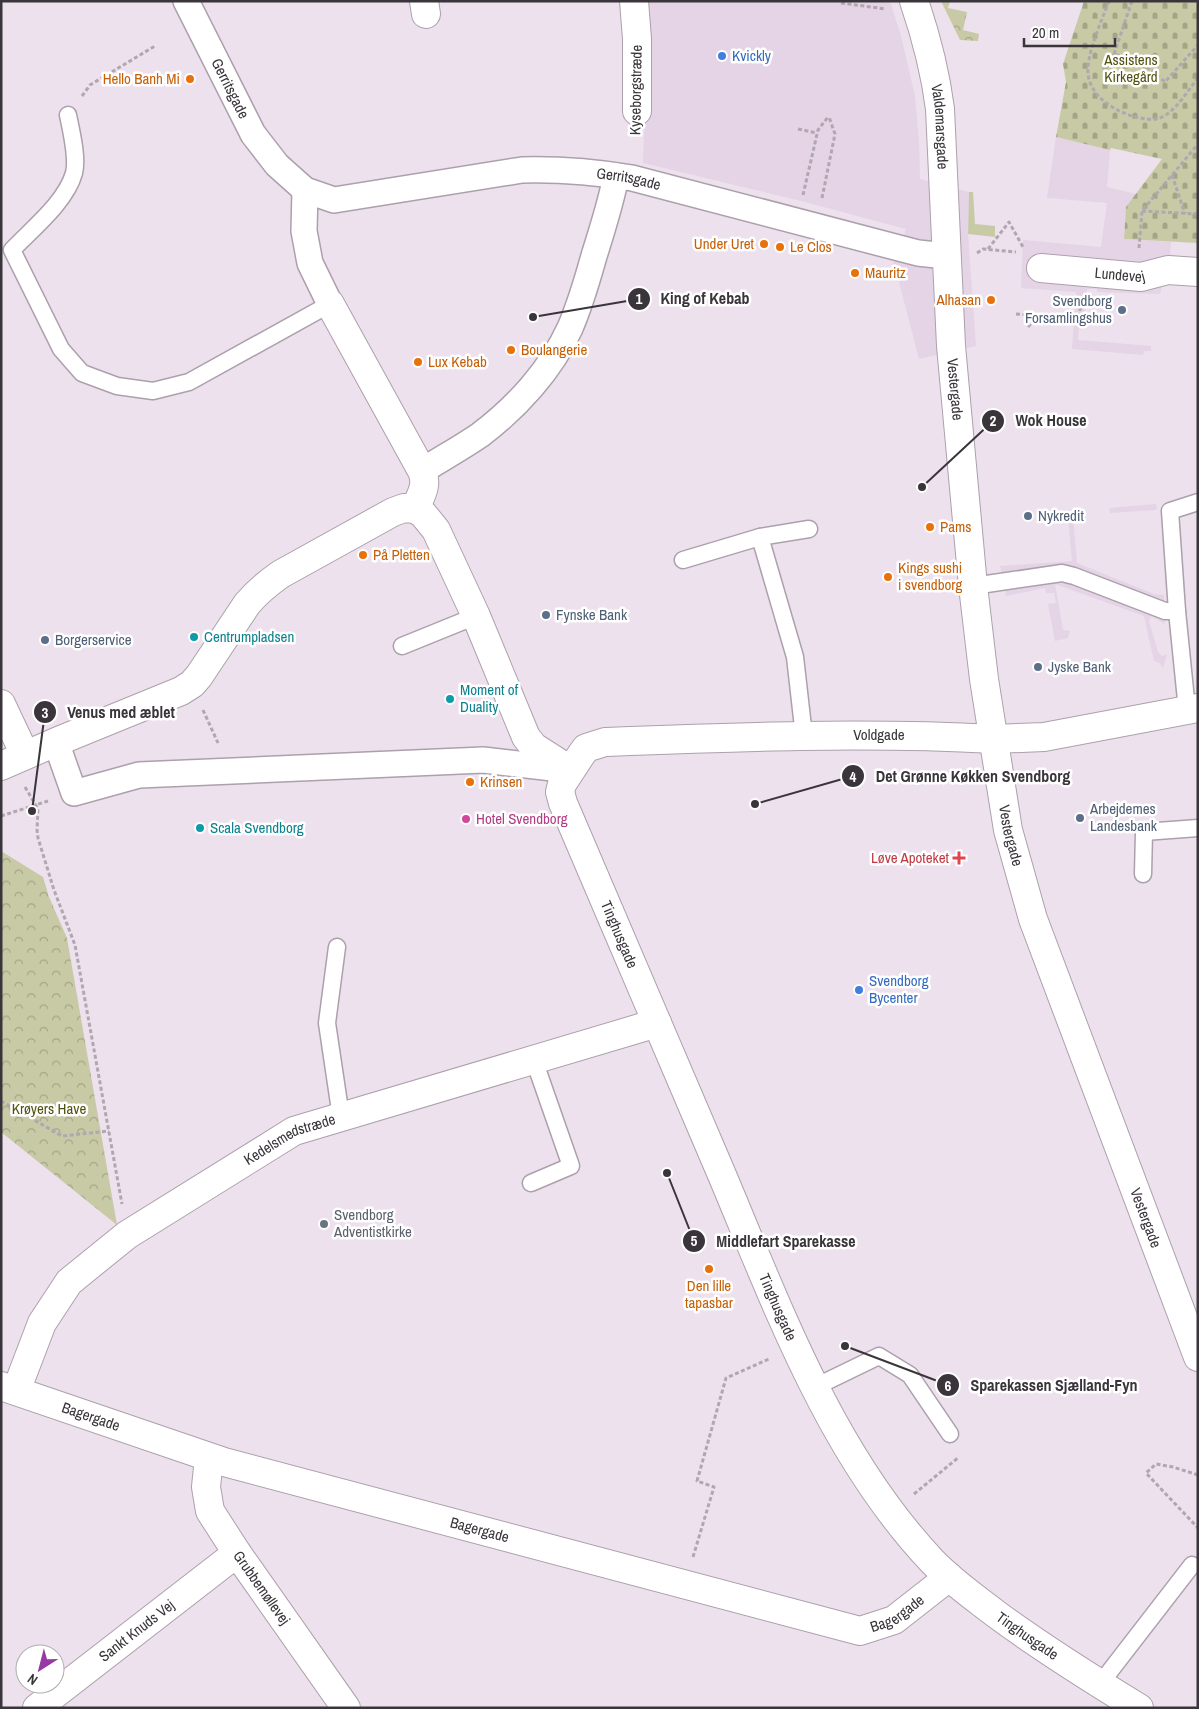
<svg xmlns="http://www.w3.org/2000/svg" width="1199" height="1709" viewBox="0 0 1199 1709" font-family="'Archivo Narrow',sans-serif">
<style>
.built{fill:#e4d4e6}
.grass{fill:#c7caa5}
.cemetery{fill:url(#cemetery-stones)}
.park{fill:url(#park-crowns)}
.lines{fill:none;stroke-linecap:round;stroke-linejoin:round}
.service-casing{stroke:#aca0ac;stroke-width:19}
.pedestrian-casing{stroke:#aca0ac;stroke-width:28}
.minor-casing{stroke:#aca0ac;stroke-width:30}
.tertiary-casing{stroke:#aca0ac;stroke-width:30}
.path{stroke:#b0a7b0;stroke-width:3;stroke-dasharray:4 2.5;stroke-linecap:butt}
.service{stroke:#fff;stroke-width:16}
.pedestrian{stroke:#fff;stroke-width:25}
.minor{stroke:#fff;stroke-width:28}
.tertiary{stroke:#fff;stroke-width:28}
.shop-dot{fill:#3f7fe0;stroke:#fff;stroke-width:2}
.food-dot{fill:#e8710a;stroke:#fff;stroke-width:2}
.service-dot{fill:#5c6f8a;stroke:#fff;stroke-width:2}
.culture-dot{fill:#0f9aa8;stroke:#fff;stroke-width:2}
.hotel-dot{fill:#d1479c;stroke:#fff;stroke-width:2}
.health-dot{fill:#e0444e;stroke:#fff;stroke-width:2}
.worship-dot{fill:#6b7280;stroke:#fff;stroke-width:2}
.labels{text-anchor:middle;stroke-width:5;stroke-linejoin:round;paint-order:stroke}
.shop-label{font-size:15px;fill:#366cbe;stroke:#fff;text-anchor:start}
.park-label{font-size:15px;fill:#50530e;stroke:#fff}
.food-label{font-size:15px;fill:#c56008;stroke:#fff;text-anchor:start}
.street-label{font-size:15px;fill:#39353a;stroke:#fff}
.service-label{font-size:15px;fill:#4e5e75;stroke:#fff;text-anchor:start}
.culture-label{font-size:15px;fill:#0d838f;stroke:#fff;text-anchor:start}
.hotel-label{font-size:15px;fill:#b23c85;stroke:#fff;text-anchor:start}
.health-label{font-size:15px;fill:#be3a42;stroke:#fff;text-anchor:end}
.worship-label{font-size:15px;fill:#5b616d;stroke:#fff;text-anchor:start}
.leader{fill:none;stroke:#39353a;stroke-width:2}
.callout-dot{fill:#39353a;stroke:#fff;stroke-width:2}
.mark-label{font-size:15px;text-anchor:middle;font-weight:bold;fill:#fff}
.callout-label{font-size:16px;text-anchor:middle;font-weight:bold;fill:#39353a;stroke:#fff;stroke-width:5;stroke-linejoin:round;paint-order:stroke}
</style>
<defs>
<pattern id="cemetery-stones" width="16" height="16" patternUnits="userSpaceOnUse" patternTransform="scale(1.25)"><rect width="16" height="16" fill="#c7caa5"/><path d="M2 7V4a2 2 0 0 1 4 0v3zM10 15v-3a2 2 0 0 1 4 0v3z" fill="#a3a587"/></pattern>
<pattern id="park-crowns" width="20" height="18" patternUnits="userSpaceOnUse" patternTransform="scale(1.25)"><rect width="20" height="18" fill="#c7caa5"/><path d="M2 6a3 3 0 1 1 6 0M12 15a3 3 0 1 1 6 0" fill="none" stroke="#a3a587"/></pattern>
</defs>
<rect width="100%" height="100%" fill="#ede1ed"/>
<!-- built -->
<g class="built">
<polygon points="649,1 890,1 901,36 915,96 919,141 920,179 969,192 968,234 976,346 919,359 898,278 891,270 906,229 797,200 643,163"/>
<polygon points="1056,137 1110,150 1107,187 1136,194 1126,207 1124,239 1171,242 1170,257 1160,294 1098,292 1096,289 1087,289 1084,327 1079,327 1078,340 1151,346 1151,351 1144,351 1143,355 1072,349 1076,292 1021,288 1023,240 1101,247 1107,203 1047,198"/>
<polygon points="1156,504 1157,509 1155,510 1110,513 1109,508"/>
<polygon points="1073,516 1077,563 1154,594 1164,595 1165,624 1152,617 1150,618 1149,621 1158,652 1162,656 1167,654 1163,668 1160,663 1154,661 1144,616 1055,584 1063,630 1070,631 1068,638 1055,641 1048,604 1056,603 1054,593 1046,593 1045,588 1006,596 1000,566 1072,561 1068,517"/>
</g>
<!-- grass -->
<polygon class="grass" points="969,192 973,192 975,224 995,226 995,237 968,234"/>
<!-- cemetery -->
<polygon class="cemetery" points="1084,1 1198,1 1198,243 1124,239 1126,207 1162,159 1111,148 1110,150 1056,137 1066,82 1063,64"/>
<!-- park -->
<g class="park">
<polygon points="941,1 950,1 948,8 967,12 963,30 979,34 978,41 960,40"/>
<polygon points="1,851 43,877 49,897 67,938 117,1225 1,1132"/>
</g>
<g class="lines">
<defs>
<g id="service">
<path d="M68,115C71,130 78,158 74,173C66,202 32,229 12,250L61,349L82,373L117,386L153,391L189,382L330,304"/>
<polyline points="760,537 809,529"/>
<polyline points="683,560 760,537 795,657 804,736"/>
<polyline points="973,586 1062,573 1074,576 1165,611 1177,611"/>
<polyline points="402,646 476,616"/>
<polyline points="1187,710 1177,611 1170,511 1198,502"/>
<polyline points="1143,874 1144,832 1198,828"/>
<polyline points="337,947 327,1023 341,1117"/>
<polyline points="531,1183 571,1166 534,1060"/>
<polyline points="815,1387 879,1356 910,1375 950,1434"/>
<polyline points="1100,1684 1192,1565"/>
</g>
<g id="pedestrian">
<path id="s1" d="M186,1L253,134L277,165L305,190L334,200L522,170C559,169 595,172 632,178L918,253L946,256"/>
<polyline points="305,190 304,231 310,263 330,304"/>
<path d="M422,471C441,459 461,448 480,435C516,408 551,370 570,328C580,305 587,281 594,256C602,230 611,203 616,176"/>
<polyline points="56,742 74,793 139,775 483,760 570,770"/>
</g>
<g id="minor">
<polyline points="424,1 426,14"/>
<polyline points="634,1 637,39 637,111"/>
<path id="s2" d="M1041,268L1141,277L1168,270L1198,272"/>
<path d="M330,304L422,471C428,485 421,495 415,509"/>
<polyline points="1,704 25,755"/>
<path id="s3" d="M994,739C864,732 735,737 605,742L586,748L581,755L562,784L560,792L563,803C616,927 669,1051 722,1175C778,1308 831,1454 932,1561C951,1581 974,1597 996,1614C1042,1648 1090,1678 1139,1708"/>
<path d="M1,766L56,742L181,691L192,684L199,676L247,604C257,592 268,583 281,574L393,512L404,508L415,509L423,514L436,530L476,616L526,737L534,747L570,770"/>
<path id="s4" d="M1,1386L224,1462L860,1631L894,1620L949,1577"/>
<path id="s5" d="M16,1391L42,1323L69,1282L127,1235L294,1131L657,1023"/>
<path id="s6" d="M209,1458L206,1487L210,1511L237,1553L346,1708"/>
<path id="s7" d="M37,1708L237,1553"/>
</g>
<g id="tertiary">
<path id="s8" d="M914,1C927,39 935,70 940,109L951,346L973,586L984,679L1008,830L1033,919L1198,1357"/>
<polyline points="994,739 1044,737 1198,708"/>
</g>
</defs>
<!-- service casing -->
<use href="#service" class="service-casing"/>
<!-- pedestrian casing -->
<use href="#pedestrian" class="pedestrian-casing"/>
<!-- minor casing -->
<use href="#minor" class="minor-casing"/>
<!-- tertiary casing -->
<use href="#tertiary" class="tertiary-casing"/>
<!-- path -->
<g class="path">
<path d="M1109,1C1102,20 1086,55 1088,74C1091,99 1118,113 1140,118C1147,119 1155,121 1162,117C1177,110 1188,90 1198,78"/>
<polyline points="1132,1 1114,54 1146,66 1165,82 1198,45"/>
<polyline points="841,3 886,9"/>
<polyline points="82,96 90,85 155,46"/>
<polyline points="798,129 817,133"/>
<polyline points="1172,175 1185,214"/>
<polyline points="803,195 818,130 828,117"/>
<polyline points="822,198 835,134 829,117"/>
<polyline points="1142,211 1198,214"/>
<polyline points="1139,248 1142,211 1198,144"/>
<polyline points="988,249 1009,222 1023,247"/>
<polyline points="977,253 983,249 1016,252"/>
<polyline points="1016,314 1079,319 1081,300"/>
<polyline points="1079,319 1082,326"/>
<polyline points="1028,327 1034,320 1034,315"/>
<polyline points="203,710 218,743"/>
<polyline points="25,787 38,809 37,830 38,838 54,890 75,945 122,1204"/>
<polyline points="1,816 48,801"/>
<polyline points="1,1101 62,1136 109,1131"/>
<polyline points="1198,1475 1173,1467 1156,1464 1146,1473 1198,1528"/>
<polyline points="914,1494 959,1457"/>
<polyline points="693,1557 714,1487 697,1481 726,1378 769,1359"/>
</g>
<!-- service -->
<use href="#service" class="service"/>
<!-- pedestrian -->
<use href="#pedestrian" class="pedestrian"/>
<!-- minor -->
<use href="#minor" class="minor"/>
<!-- tertiary -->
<use href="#tertiary" class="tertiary"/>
</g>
<!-- markers -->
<g class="shop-dot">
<circle cx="722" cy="56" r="5"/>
<circle cx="859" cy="990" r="5"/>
</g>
<g class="food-dot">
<circle cx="190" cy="79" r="5"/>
<circle cx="764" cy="244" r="5"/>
<circle cx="780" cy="247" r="5"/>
<circle cx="855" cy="273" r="5"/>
<circle cx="991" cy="300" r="5"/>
<circle cx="511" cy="350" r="5"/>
<circle cx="418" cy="362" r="5"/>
<circle cx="930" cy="527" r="5"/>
<circle cx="363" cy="555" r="5"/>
<circle cx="888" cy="577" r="5"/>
<circle cx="470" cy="782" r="5"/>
<circle cx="709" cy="1269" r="5"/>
</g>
<g class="service-dot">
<circle cx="1122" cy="310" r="5"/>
<circle cx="1028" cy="516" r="5"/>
<circle cx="546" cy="615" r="5"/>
<circle cx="45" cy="640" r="5"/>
<circle cx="1038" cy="667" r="5"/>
<circle cx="1080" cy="818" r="5"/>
</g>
<g class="culture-dot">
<circle cx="194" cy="637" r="5"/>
<circle cx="450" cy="699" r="5"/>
<circle cx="200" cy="828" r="5"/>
</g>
<circle class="hotel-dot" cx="466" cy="819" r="5"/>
<path class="health-dot" d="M956.5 850.5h5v5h5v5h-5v5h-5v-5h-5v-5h5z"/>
<circle class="worship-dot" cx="324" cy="1224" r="5"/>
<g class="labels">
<!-- shop labels -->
<g class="shop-label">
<text x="732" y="61">Kvickly</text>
<text x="869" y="986">Svendborg<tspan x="869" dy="17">Bycenter</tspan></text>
</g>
<!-- park labels -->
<g class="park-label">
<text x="1131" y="65">Assistens<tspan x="1131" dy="17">Kirkegård</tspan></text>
<text x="49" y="1114">Krøyers Have</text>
</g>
<!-- food labels -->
<g class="food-label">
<text x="180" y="84" text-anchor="end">Hello Banh Mi</text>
<text x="754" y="249" text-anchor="end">Under Uret</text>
<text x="790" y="252">Le Clos</text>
<text x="865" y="278">Mauritz</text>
<text x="981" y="305" text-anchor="end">Alhasan</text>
<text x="521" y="355">Boulangerie</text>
<text x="428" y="367">Lux Kebab</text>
<text x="940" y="532">Pams</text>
<text x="373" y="560">På Pletten</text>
<text x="898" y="573">Kings sushi<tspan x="898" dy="17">i svendborg</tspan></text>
<text x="480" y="787">Krinsen</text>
<text x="709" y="1291" text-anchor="middle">Den lille<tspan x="709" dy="17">tapasbar</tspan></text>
</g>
<!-- street labels -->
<g class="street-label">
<text dy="5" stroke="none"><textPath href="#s1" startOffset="98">Gerritsgade</textPath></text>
<text transform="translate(636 90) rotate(-89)" y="5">Kyseborgstræde</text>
<text dy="5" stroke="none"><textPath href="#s8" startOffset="129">Valdemarsgade</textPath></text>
<text dy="5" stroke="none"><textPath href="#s1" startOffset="554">Gerritsgade</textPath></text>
<text dy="5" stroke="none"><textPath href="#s2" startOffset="79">Lundevej</textPath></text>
<text dy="5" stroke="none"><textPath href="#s8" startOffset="392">Vestergade</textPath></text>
<text x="879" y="740">Voldgade</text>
<text dy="5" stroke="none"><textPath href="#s8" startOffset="842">Vestergade</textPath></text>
<text dy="5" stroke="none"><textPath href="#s3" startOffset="615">Tinghusgade</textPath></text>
<text dy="5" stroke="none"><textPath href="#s5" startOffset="386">Kedelsmedstræde</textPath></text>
<text dy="5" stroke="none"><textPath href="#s8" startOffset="1248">Vestergade</textPath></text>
<text dy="5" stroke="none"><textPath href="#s3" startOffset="1020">Tinghusgade</textPath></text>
<text dy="5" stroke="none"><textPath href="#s4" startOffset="95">Bagergade</textPath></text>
<text dy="5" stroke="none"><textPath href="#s4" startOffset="500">Bagergade</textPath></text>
<text dy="5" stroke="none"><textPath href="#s6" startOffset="146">Grubbemøllevej</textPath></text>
<text dy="5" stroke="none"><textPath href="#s4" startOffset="935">Bagergade</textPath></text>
<text dy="5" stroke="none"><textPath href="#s7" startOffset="126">Sankt Knuds Vej</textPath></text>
<text dy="5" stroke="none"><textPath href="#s3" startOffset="1440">Tinghusgade</textPath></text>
</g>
<!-- service labels -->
<g class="service-label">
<text x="1112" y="306" text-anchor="end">Svendborg<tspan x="1112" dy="17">Forsamlingshus</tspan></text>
<text x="1038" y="521">Nykredit</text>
<text x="556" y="620">Fynske Bank</text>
<text x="55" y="645">Borgerservice</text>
<text x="1048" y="672">Jyske Bank</text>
<text x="1090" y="814">Arbejdemes<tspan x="1090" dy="17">Landesbank</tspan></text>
</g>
<!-- culture labels -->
<g class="culture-label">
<text x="204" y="642">Centrumpladsen</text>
<text x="460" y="695">Moment of<tspan x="460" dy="17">Duality</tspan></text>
<text x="210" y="833">Scala Svendborg</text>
</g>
<!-- hotel labels -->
<g class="hotel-label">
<text x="476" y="824">Hotel Svendborg</text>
</g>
<!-- health labels -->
<g class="health-label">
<text x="949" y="863">Løve Apoteket</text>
</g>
<!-- worship labels -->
<g class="worship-label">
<text x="334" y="1220">Svendborg<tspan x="334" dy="17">Adventistkirke</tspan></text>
</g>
</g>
<!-- callouts -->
<path class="leader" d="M533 317L639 299M922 487L993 421M32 811L45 712M755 804L853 776M667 1173L694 1241M845 1346L948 1385"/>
<g class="callout-dot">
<circle cx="533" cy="317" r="5"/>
<circle cx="922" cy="487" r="5"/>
<circle cx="32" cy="811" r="5"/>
<circle cx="755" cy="804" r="5"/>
<circle cx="667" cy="1173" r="5"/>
<circle cx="845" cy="1346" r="5"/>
<circle cx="639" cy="299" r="12"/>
<circle cx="993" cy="421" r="12"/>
<circle cx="45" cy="712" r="12"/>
<circle cx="853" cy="776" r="12"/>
<circle cx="694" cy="1241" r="12"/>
<circle cx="948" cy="1385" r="12"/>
</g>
<g class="mark-label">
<text x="639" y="304">1</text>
<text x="993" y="426">2</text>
<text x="45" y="718">3</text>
<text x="853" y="782">4</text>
<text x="694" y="1246">5</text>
<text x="948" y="1391">6</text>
</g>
<g class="callout-label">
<text x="705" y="304">King of Kebab</text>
<text x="1051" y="426">Wok House</text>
<text x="121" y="718">Venus med æblet</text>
<text x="973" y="782">Det Grønne Køkken Svendborg</text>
<text x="786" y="1247">Middlefart Sparekasse</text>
<text x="1054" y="1391">Sparekassen Sjælland-Fyn</text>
</g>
<!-- border -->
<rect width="1199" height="1709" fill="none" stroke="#39353a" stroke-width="5"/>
<!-- north arrow -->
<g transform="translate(40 1669) rotate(216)"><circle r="24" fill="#ffffff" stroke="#b0aeb0"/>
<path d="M0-4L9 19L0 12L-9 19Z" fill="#9739a2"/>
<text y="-8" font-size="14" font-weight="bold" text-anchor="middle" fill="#39353a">N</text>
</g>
<!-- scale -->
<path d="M1024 38v8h91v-8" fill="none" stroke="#39353a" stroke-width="2.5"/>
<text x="1032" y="38" font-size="15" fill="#39353a" stroke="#ffffff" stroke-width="4" paint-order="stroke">20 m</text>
</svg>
